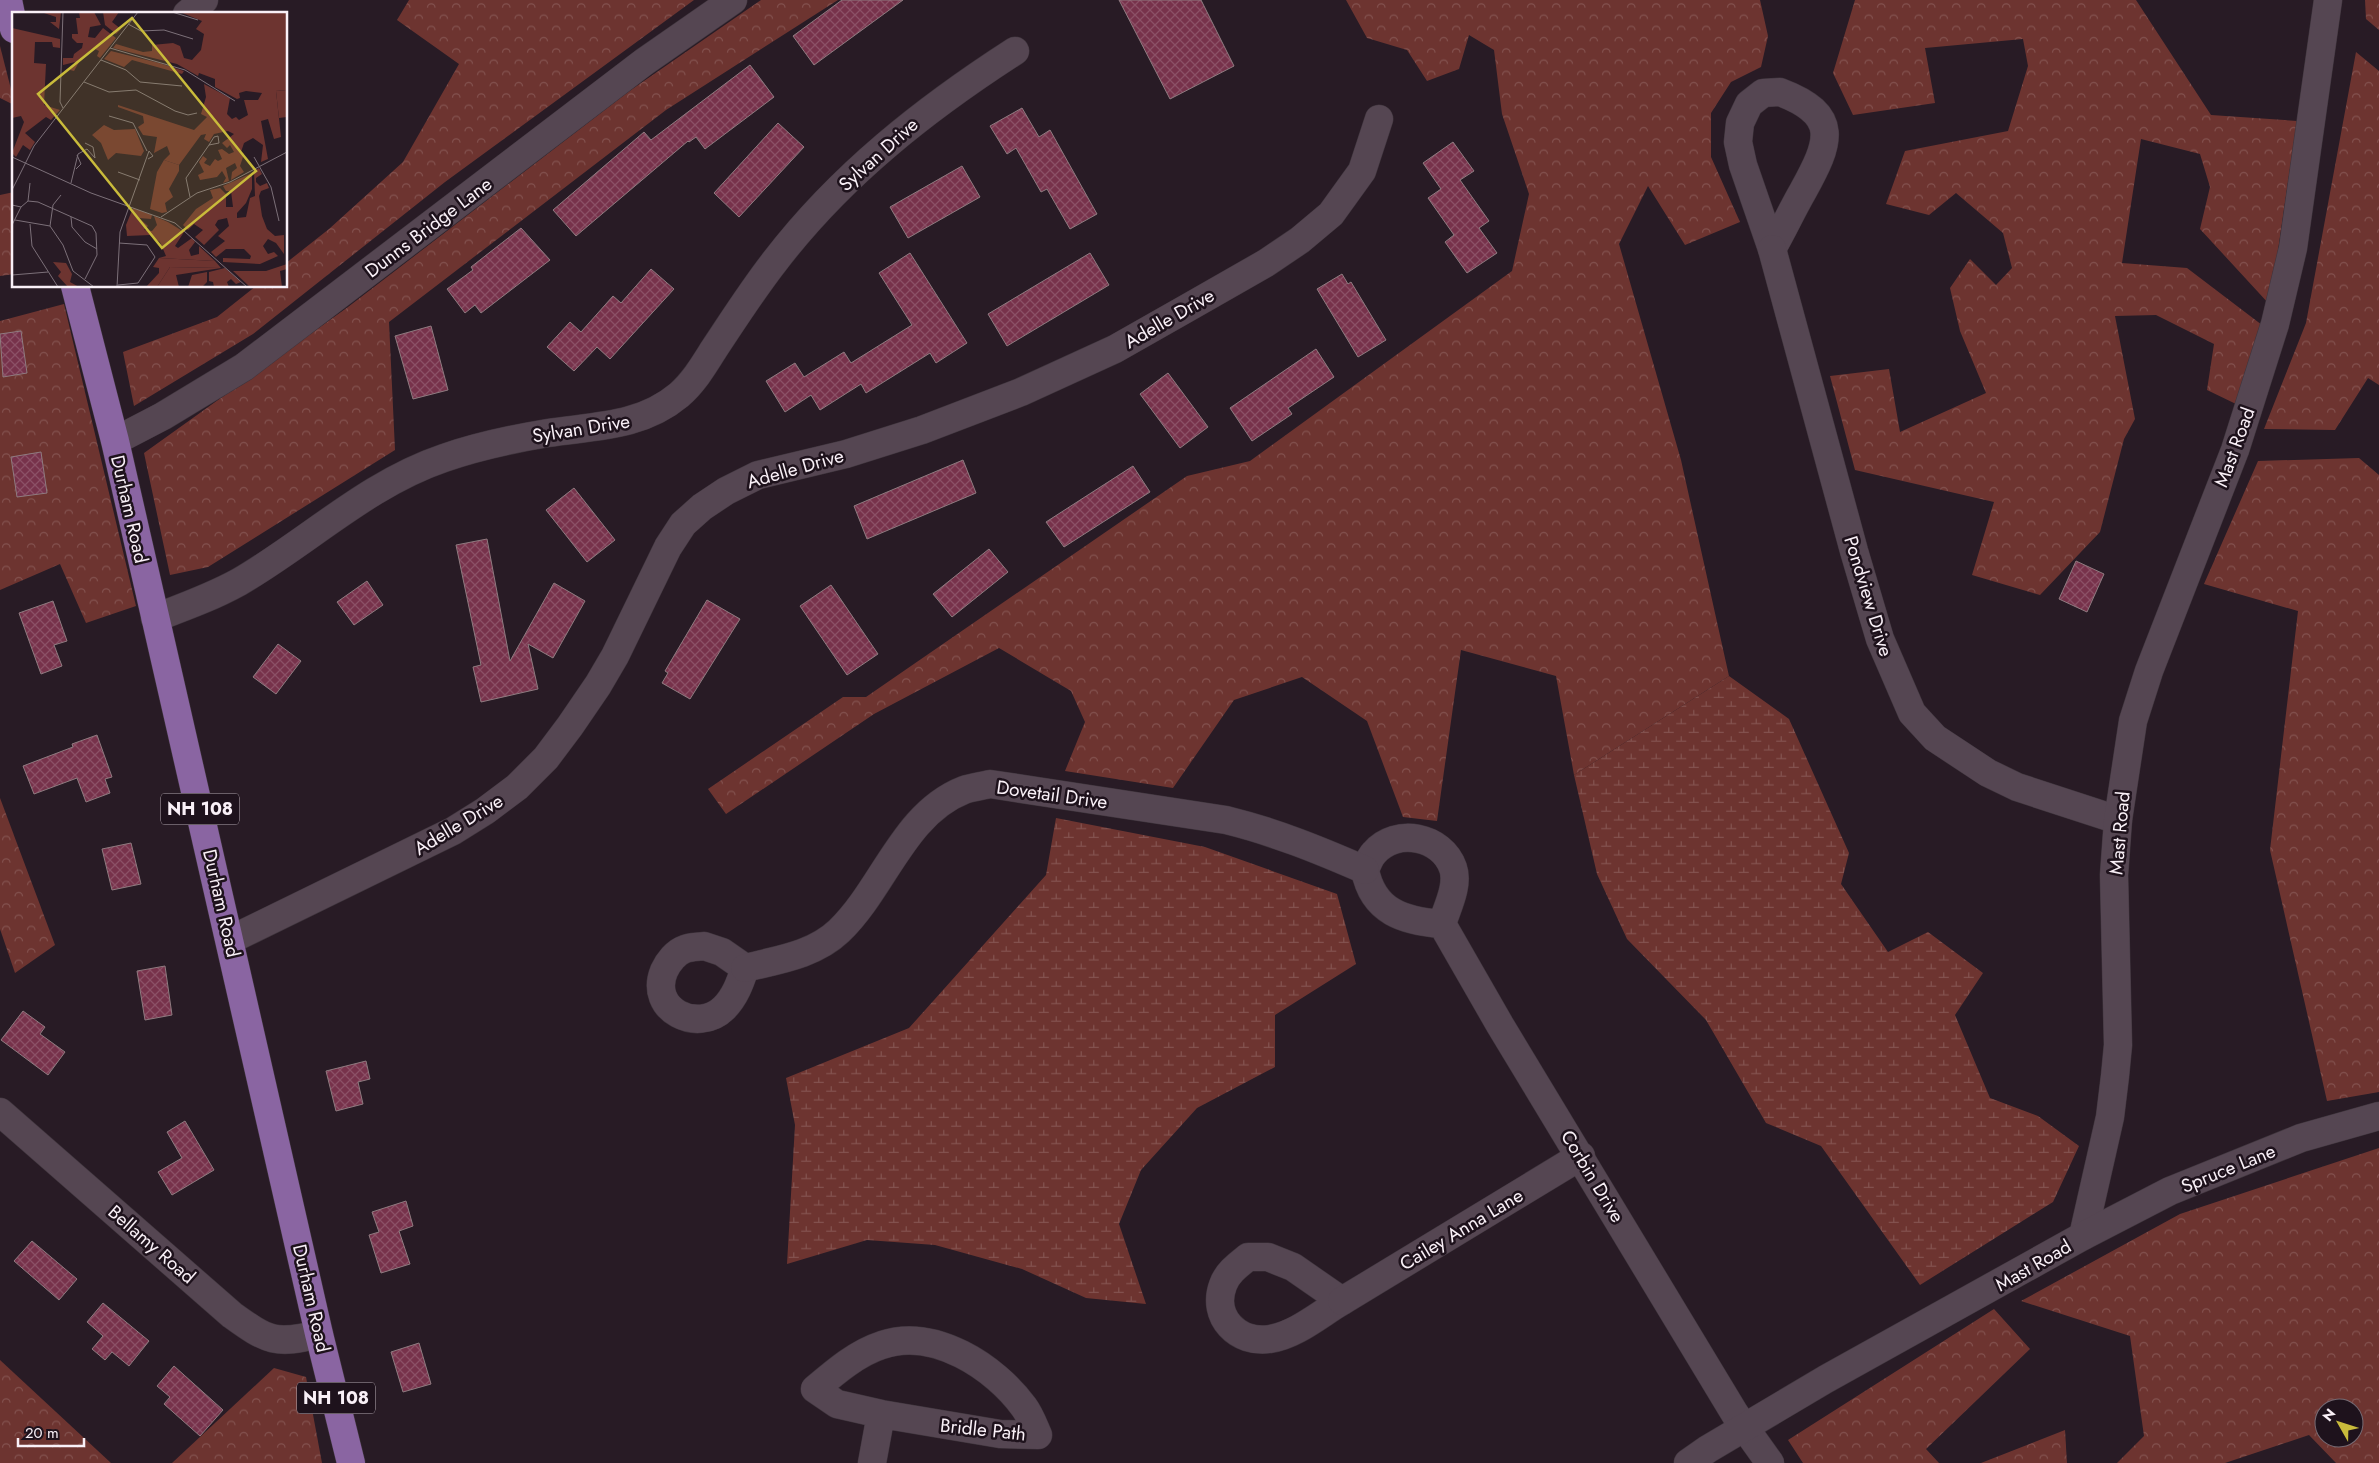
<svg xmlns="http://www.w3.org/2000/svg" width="2379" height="1463" viewBox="0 0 2379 1463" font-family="Jost,sans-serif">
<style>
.forest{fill:url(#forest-crowns);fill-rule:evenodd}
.wetland{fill:url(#wetland-marsh)}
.building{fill:url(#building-cross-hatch);stroke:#8f7b80}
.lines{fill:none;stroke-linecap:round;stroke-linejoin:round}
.minor-casing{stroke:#3f353d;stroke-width:29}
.major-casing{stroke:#3f353d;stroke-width:29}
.minor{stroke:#554652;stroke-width:28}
.major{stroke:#8a65a2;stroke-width:28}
.labels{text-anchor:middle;stroke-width:5;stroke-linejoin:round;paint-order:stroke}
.shield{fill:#1e121c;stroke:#b7adb5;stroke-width:1}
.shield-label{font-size:18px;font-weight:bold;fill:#f9f0f7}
.street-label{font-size:19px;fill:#f9f0f7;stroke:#1e121c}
.inset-road{fill:none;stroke:#7c7079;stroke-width:1}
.view{fill:#c9bb3b;fill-opacity:0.15;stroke:#c9bb3b;stroke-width:2.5}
.inset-edge{fill:none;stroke:#f9f0f7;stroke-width:2.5}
</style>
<defs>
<pattern id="forest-crowns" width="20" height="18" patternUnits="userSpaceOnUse" patternTransform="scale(1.25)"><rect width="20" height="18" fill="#6d3430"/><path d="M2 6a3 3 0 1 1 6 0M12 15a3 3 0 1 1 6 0" fill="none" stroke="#83524f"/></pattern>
<pattern id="wetland-marsh" width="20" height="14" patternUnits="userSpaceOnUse" patternTransform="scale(1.25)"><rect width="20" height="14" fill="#6d3430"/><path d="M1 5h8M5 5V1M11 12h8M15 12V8" fill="none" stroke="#83524f"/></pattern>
<pattern id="building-cross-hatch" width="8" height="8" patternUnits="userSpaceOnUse" patternTransform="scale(1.25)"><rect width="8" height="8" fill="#77324b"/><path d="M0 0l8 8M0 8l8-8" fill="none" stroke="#8b5066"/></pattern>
</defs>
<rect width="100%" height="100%" fill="#281b25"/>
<!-- forest -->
<g class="forest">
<polygon points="409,0 694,0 445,182 253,334 134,406 123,352 217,317 256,286 286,286 286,263 329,229 403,162 459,64 397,20"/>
<polygon points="761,0 838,0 666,110 389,322 395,450 208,567 170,575 144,453 348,307 628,92"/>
<polygon points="1346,0 1760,0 1768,36 1761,67 1731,82 1711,113 1711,157 1740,222 1685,245 1648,186 1619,244 1681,460 1729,676 1574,775 1556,676 1461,650 1437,821 1403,817 1367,721 1302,677 1234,700 1173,788 1065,771 1085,722 1071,691 999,648 874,714 726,814 708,789 843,697 866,697 1187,476 1250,461 1512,271 1529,194 1502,114 1494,50 1469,35 1459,69 1427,81 1407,50 1367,38"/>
<polygon points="1855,0 2136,0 2211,115 2297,121 2270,305 2200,229 2210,187 2200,154 2141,139 2122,263 2187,268 2262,325 2236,404 2207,390 2214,344 2156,315 2115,316 2135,419 2124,439 2100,532 2040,595 1972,575 1994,502 1855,470 1830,376 1889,369 1900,432 1986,393 1960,331 1950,288 1970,259 1996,285 2012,268 2003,233 1956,193 1929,215 1886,204 1905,151 2008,131 2028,66 2023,39 1925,48 1935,103 1853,115 1833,73"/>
<polygon points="2365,0 2379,0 2379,30 2366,19"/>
<polygon points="0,46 14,101 14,105 0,98"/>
<polygon points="2356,52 2379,71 2379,385 2368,378 2335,430 2264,429 2306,323"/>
<polygon points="14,192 14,274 0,276 0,195"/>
<polygon points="64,304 136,606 86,623 60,564 0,590 0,321"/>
<polygon points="2359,458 2379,475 2379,1092 2327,1101 2270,850 2298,611 2204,584 2258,461"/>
<polygon points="0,798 55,945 15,973 0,929"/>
<path d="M2379,1148V1463H2336L2309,1435L2225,1463H2117L2144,1436L2130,1336L2021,1301L2180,1214ZM2324,1408H2354V1438H2324Z"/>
<polygon points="1994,1309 2030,1349 1926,1449 1939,1463 1803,1463 1788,1440"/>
<polygon points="0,1360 111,1463 0,1463"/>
<polygon points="274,1368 306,1377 322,1463 172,1463"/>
<polygon points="2065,1430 2067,1463 1981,1463"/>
</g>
<!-- wetland -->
<g class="wetland">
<polygon points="1729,676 1789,719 1849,853 1841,884 1888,952 1928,932 1983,973 1955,1015 1990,1098 2038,1116 2079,1146 2053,1202 1920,1285 1821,1146 1766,1123 1706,1020 1627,939 1597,874 1574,775"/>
<polygon points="1056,818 1205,847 1337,894 1356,964 1275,1015 1275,1067 1197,1108 1141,1170 1119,1224 1146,1304 1086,1298 1022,1269 935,1245 867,1240 787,1264 795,1125 786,1078 909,1028 1046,875"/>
</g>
<!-- building -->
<g class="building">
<polygon points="842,0 903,0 814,65 793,36"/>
<polygon points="1119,0 1201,0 1234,66 1170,99"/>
<polygon points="750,65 774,97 705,149 696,137 689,142 688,141 576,236 553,210 644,132 651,140"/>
<polygon points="1022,108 1039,137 1050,130 1097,214 1070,229 1047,189 1041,192 1016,148 1007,154 990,126"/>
<polygon points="778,123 804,147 739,217 714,193"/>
<polygon points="1453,142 1474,171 1460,180 1489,221 1479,228 1497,253 1467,273 1445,242 1454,235 1428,198 1441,189 1423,163"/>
<polygon points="962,166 980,197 908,238 890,207"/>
<polygon points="521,228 550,260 481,313 475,305 465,313 447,289 473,270 471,267"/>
<polygon points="910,253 967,343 936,363 930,353 866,393 861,384 820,410 811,395 785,412 766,381 795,363 804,377 844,352 851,363 912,325 879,273"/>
<polygon points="1090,253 1109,285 1007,346 988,314"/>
<polygon points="651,269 674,289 610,359 597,347 574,371 547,347 570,322 581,332 613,296 621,303"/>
<polygon points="1342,274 1348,284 1351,282 1386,340 1358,357 1317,289"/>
<polygon points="431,326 448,390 413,399 395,336"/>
<polygon points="21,331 27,373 3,377 0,334"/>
<polygon points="1316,349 1334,377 1288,408 1292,414 1252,441 1230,408"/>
<polygon points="1168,373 1208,427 1180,448 1140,394"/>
<polygon points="41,452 47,493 17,497 11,457"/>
<polygon points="963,460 976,493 867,539 854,506"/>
<polygon points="1133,466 1150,492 1064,547 1046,522"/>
<polygon points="574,488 615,540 587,562 546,510"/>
<polygon points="487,539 510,661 554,583 585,601 553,658 528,644 538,689 481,702 473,667 481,665 456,545"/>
<polygon points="989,549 1008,572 952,617 933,594"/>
<polygon points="2076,561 2104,574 2087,612 2059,599"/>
<polygon points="367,581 383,605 354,625 337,602"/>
<polygon points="831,585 878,654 847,675 800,606"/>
<polygon points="707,600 740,619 690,699 662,683 668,673 665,671"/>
<polygon points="53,601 67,641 54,645 62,666 41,674 19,613"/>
<polygon points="278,644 301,661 276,694 253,677"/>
<polygon points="97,735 112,777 105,779 110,793 86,802 77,778 34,794 23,766 73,747 72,744"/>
<polygon points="131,843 141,884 112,890 102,849"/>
<polygon points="165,966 172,1015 145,1020 137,971"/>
<polygon points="23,1011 45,1027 40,1034 65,1052 48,1075 1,1040"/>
<polygon points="366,1061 370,1079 358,1082 363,1104 336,1111 326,1071"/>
<polygon points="185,1121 214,1170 172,1195 158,1172 182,1158 167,1132"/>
<polygon points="406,1201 413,1226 399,1231 410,1264 381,1273 369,1235 379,1232 372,1212"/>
<polygon points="32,1241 77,1279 59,1300 14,1261"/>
<polygon points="103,1303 149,1341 129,1366 112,1352 105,1360 92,1349 103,1336 87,1322"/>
<polygon points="419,1343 431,1384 403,1392 391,1352"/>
<polygon points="174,1366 223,1410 200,1436 164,1404 170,1397 157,1386"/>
</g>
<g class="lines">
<defs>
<g id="minor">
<polyline points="187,14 204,0"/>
<path d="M1780,92C1841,115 1830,142 1803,191C1792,210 1783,230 1772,249L1743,165L1738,142L1740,123L1749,104L1763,93Z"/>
<polyline points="1772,249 1854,551 1880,639 1912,713 1935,738 1988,773 2017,787 2118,820"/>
<polyline points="115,441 163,416 244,367 644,62 733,0"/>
<path d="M155,618C184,607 212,597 239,582C308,542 367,484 444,458C478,446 512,439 548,433C594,426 641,427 679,395C694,382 704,365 714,349C734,319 753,289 775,261C841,175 925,109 1015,51"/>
<path d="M1442,924C1447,908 1459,885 1453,868C1442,836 1396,827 1374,853C1370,857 1367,865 1365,870C1373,912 1404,921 1442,924L1500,1025L1735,1414L1770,1463"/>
<polyline points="230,940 453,831 485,811 517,787 546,758 570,726 598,685 615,656 668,547 683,524 702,507 726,491 758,475 846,454 922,430 1021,392 1115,349 1189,307 1266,263 1300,240 1331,214 1362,171 1379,119"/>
<path d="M704,946L722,952L745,968C740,983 735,997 724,1008C698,1034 648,1010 664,971C668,962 676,952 685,949C690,947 698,947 704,946Z"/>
<path d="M745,968C777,960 814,955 839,931C884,888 903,814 964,790C972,787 982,786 990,784L1226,820C1275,832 1319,850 1365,870"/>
<path d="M0,1112L232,1315C268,1341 276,1345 319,1334"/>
<polyline points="2083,1236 2110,1117 2115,1076 2118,1045 2114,875 2118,820 2133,721 2149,671 2235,450 2275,324 2293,248 2328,0"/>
<path d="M1248,1257H1268L1293,1267L1342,1301C1320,1314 1296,1335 1270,1339C1238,1344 1211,1317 1223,1285C1227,1273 1238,1265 1248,1257Z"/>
<polyline points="1342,1301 1581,1156"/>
<path d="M872,1463L881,1414L1000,1434L1038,1435C1034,1426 1030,1415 1024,1407C995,1367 934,1327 882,1345C857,1353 835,1372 815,1389L837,1404L881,1414"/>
<polyline points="1688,1463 1708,1449 1826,1379 2083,1236 2170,1191 2301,1138 2379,1116"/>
</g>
<g id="major">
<polyline points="8,0 14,29"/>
<polyline points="75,286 115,441 319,1334 351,1463"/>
</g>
</defs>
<!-- minor casing -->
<use href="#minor" class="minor-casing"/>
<!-- major casing -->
<use href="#major" class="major-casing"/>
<!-- minor -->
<use href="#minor" class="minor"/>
<!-- major -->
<use href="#major" class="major"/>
</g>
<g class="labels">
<!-- shield labels -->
<g class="shield">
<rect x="161" y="793.5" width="78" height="31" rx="4"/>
<rect x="297" y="1382.5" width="78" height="31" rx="4"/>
</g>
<g class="shield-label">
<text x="200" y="815">NH 108</text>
<text x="336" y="1404">NH 108</text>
</g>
<!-- street labels -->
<g class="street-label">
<text transform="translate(878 154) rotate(-42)" y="7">Sylvan Drive</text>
<text transform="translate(428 227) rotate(-37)" y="7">Dunns Bridge Lane</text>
<text transform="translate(1169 318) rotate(-30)" y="7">Adelle Drive</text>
<text transform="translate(581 428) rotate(-9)" y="7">Sylvan Drive</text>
<text transform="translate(2234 447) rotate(-70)" y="7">Mast Road</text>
<text transform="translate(795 468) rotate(-16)" y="7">Adelle Drive</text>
<text transform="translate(130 509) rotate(77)" y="7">Durham Road</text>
<text transform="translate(1869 596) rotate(73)" y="7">Pondview Drive</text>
<text transform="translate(1052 794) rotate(8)" y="7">Dovetail Drive</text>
<text transform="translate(458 824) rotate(-31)" y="7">Adelle Drive</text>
<text transform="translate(2119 833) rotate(-85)" y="7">Mast Road</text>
<text transform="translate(222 903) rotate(77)" y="7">Durham Road</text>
<text transform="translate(2228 1168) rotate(-22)" y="7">Spruce Lane</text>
<text transform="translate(1593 1176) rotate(59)" y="7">Corbin Drive</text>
<text transform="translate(1461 1229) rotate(-31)" y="7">Cailey Anna Lane</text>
<text transform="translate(152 1244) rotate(41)" y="7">Bellamy Road</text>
<text transform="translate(2033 1265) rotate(-30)" y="7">Mast Road</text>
<text transform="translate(312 1298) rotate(77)" y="7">Durham Road</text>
<text transform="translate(983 1429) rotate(6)" y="7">Bridle Path</text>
</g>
</g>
<!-- overview -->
<g transform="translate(12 12)">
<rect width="275" height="275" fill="#281b25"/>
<path d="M29,0H49L47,17L38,10H44V5ZM67,0H82L89,13L78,15L76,25L83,26L91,16L104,26L88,46L85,44L87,39L81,36L70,45L62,59L58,58L63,50L51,53V46H61L62,42L70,36L71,31H65L60,26V22H66L64,6H68ZM91,0H107L100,10L109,17L104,22L93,13ZM168,0H275V78L264,79L269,125L262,127L256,107L249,109L256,147L249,150L251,133L241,126L232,131L229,140L232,142L228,154L232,160L219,168L220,160L225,156L223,151L214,156L217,169L211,171L214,166L210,159L205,165L188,168L186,163L192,160L187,150L191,144L195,147L192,151L198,154L203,147L206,149L210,147L206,138L210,137L217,142L222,140L218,133L215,136L210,131L222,122L216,119L202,122L197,130L192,127L194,122L189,123L167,153L152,148L158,142L155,134L142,141L145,125L131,123L126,115L132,111L131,104L106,95V93L182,118L195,105L189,102L194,85L192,72L218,86L215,102L220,107L224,105L227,108L236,103L232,88H246L250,81L234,79L227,81L228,86L225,87L203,75V67L187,61L186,64L165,52L101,36L104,32L131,40L140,39V33L161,31L168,34L172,46L180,48L189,38L192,22L184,17L190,9ZM0,16L48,27V36L41,35L40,30H23L22,51L34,52L32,93L48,98L39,108L34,105L13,121L23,130L18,138L11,133L4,145L0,141L12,110L9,104L0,106ZM99,39L147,51L172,59L170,62L120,48L112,55L92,47ZM247,156L250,162L244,166V170L248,174L255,171L257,176L249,179L247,184L250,204L255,217L263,224L272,223V242L264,231L256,227L251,234L256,242L262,240L266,244L248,252L211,250V246L238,247L239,244L232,237H214L204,245L199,240L213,229L206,224L217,214L215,206L206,208L203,213L207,218L192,233L183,225L191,218L182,212L176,218L171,213L184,197L201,186L198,178L208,176L214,182V195H221L219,179H214L211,174L240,161V177L234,191L225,201V206L234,205L238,186L243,184L242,159ZM121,196L140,203L139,207L127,206L136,214L132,218L140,219L145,213L142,204L156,210L172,220L163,234L166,236L180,226L183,230L177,238L179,244L187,242V234L203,249L147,246L154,244L148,230L138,223L115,224L114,213ZM41,250L54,251L60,262L58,270L67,275H56L46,264L49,260ZM275,252V257L268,259L270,275H238L221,259H254ZM158,255L209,256L164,263L167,275H145ZM213,256L229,270L224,272L219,267L215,270L217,275H202L201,270L197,269V260ZM195,260V270L190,275H176L180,263Z" fill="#6d3430"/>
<path d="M275,78V105L267,106L264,79ZM92,113L102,118L123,117L132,139L129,144L104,141L96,148L89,131L80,123ZM152,148L167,153V159L157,177L161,185L153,191L155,200L150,201L138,197L145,160ZM147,246L203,249L209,256L158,255L145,275H134L147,261V256L141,255Z" fill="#6d3430"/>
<path class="inset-road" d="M160,0L186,8M116,12L129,19L152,18L181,27M98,36L173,58L223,89M89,48L114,58L128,70L170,74M72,70L97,80L124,78L163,99L176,103L185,101M51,96L48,90L51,0M97,104L121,111L135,139M206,124L207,131L197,133L202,125ZM0,145L79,181L163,211L235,275M242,145L259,175L267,209M64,157L69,152L65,143M106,160L128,168M59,171L66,142L75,137L83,146L81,135L73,131M0,178L22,134L126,0M49,183L41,193L38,214L51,233L61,259L82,275M178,185L174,166L197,133M16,189L18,171M0,193L9,195L0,213M9,195L16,189L26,190L80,214L84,221L85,243L73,267M59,205L60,215L73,230L85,237M149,205L185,181L218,170L275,140M3,208L38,214M18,212L20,234L46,275M0,263L36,260M106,273L126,271L143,245L135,233L107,231M105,275L108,220L137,139L141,144L136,147"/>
<path class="view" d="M120,6L244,159L150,236L26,82Z"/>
<rect width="275" height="275" class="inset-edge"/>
</g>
<!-- north arrow -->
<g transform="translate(2339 1423) rotate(309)"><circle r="24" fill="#1e121c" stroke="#766b74"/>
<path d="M0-4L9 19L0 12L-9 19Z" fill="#c9bb3b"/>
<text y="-8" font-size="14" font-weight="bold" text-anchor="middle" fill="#f9f0f7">N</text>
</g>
<!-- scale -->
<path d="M18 1438v8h66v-8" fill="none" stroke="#f9f0f7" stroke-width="2.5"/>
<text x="25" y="1438" font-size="15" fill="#f9f0f7" stroke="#1e121c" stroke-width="4" paint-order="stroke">20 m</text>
</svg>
